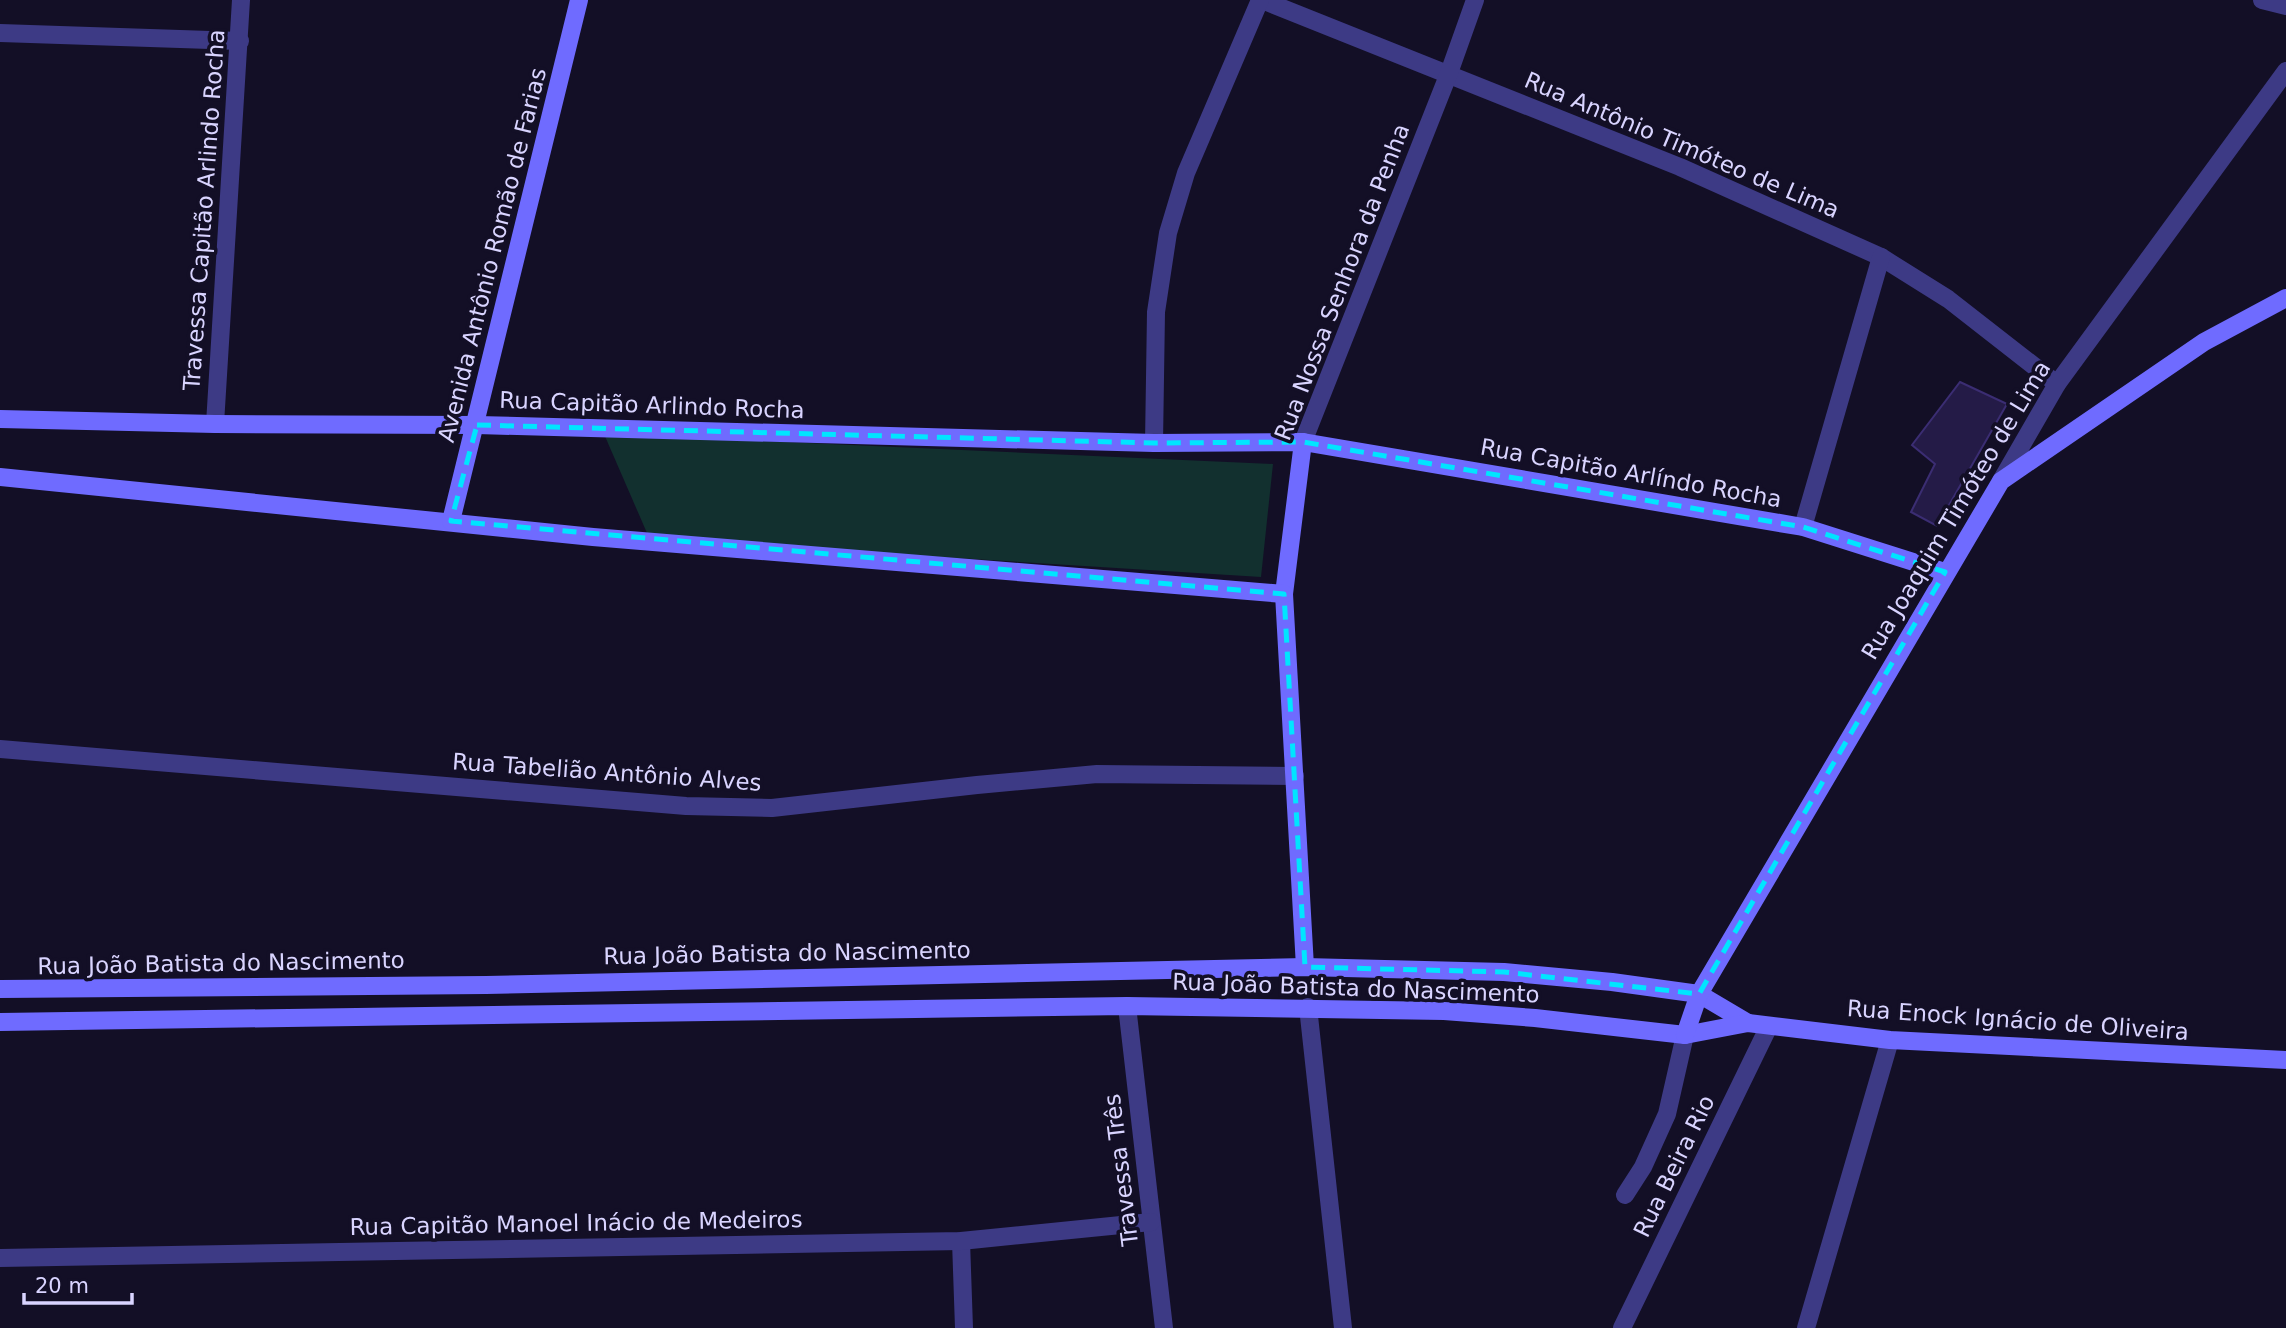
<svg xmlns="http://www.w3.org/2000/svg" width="2286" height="1328" viewBox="0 0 2286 1328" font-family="'DejaVu Sans',sans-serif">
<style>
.green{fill:#12302f}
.building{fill:#241b47;stroke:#3b2d73;stroke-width:2}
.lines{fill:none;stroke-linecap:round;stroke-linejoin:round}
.street{stroke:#3d3a85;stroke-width:18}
.secondary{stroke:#6f6bff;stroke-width:18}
.marked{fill:none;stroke:#00e5ff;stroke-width:5;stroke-dasharray:14 9;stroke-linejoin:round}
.labels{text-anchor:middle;stroke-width:7;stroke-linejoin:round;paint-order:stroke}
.street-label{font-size:23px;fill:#d9d4ff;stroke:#130f26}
</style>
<rect width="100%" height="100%" fill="#130f26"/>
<!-- green -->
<polygon class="green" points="604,434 1273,464 1261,577 667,540 647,533"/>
<!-- building -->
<polygon class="building" points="1960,382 2007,404 1937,526 1911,512 1935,464 1912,445"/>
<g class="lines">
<!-- street -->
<g class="street">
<polyline points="1262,0 1680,167 1881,257 1948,299 2057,384"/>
<polyline points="2262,0 2286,6"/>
<polyline points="0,33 240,41"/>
<polyline points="215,424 241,0"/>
<polyline points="1303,442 1449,73 1475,0"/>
<polyline points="1154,443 1156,312 1168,233 1186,173 1260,0"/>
<polyline points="2001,481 2057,384 2286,71"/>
<polyline points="1803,527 1881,257"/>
<polyline points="0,749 686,806 772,808 977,785 1097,774 1295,776"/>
<polyline points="1127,1006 1164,1328"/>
<polyline points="1308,1007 1343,1328"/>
<polyline points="1625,1195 1643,1167 1667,1114 1685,1035"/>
<polyline points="961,1241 964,1328"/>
<polyline points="0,1258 961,1241 1151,1222"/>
<polyline points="1622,1328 1769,1026"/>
<polyline points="1806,1328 1890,1040"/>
</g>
<!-- secondary -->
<g class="secondary">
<polyline points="0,419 215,424 477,425 1154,443 1303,442 1803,527 1945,572"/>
<polyline points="1303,442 1284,594 1305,967"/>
<polyline points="0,477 593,537 1284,594"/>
<polyline points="451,521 579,0"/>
<polyline points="0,989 486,985 1305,967 1504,972 1612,982 1699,994 1748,1023"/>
<polyline points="0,1022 1127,1006 1444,1011 1535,1018 1685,1035 1748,1023 1890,1040 2286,1060"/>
<polyline points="1685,1035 1699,994 2001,481 2204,342 2286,298"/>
</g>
</g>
<!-- marked area -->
<path class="marked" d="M477,425L1154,443L1303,442L1803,527L1945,572L1699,994L1504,972L1305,967L1284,594L451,521Z"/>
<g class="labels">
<!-- street labels -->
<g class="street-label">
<text transform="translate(1682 145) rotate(23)" y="8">Rua Antônio Timóteo de Lima</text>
<text transform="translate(204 210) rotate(-86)" y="8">Travessa Capitão Arlindo Rocha</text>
<text transform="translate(492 255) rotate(-76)" y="8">Avenida Antônio Romão de Farias</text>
<text transform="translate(1342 282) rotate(-69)" y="8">Rua Nossa Senhora da Penha</text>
<text transform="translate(652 405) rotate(2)" y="8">Rua Capitão Arlindo Rocha</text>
<text transform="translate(1631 473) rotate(10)" y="8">Rua Capitão Arlíndo Rocha</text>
<text transform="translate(1956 510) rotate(-59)" y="8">Rua Joaquim Timóteo de Lima</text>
<text transform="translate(607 772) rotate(4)" y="8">Rua Tabelião Antônio Alves</text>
<text transform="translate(787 953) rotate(-1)" y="8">Rua João Batista do Nascimento</text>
<text transform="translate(221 963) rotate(-1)" y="8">Rua João Batista do Nascimento</text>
<text transform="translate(1356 988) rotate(2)" y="8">Rua João Batista do Nascimento</text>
<text transform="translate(2018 1020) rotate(4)" y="8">Rua Enock Ignácio de Oliveira</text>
<text transform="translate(1674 1166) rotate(-64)" y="8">Rua Beira Rio</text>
<text transform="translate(1121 1170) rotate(-97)" y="8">Travessa Três</text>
<text transform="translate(576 1223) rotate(-1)" y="8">Rua Capitão Manoel Inácio de Medeiros</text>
</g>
</g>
<!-- scale -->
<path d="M24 1293v10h108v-10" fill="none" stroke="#d9d4ff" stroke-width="3.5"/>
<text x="35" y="1293" font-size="21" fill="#d9d4ff" stroke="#130f26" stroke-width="5" paint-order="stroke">20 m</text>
</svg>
